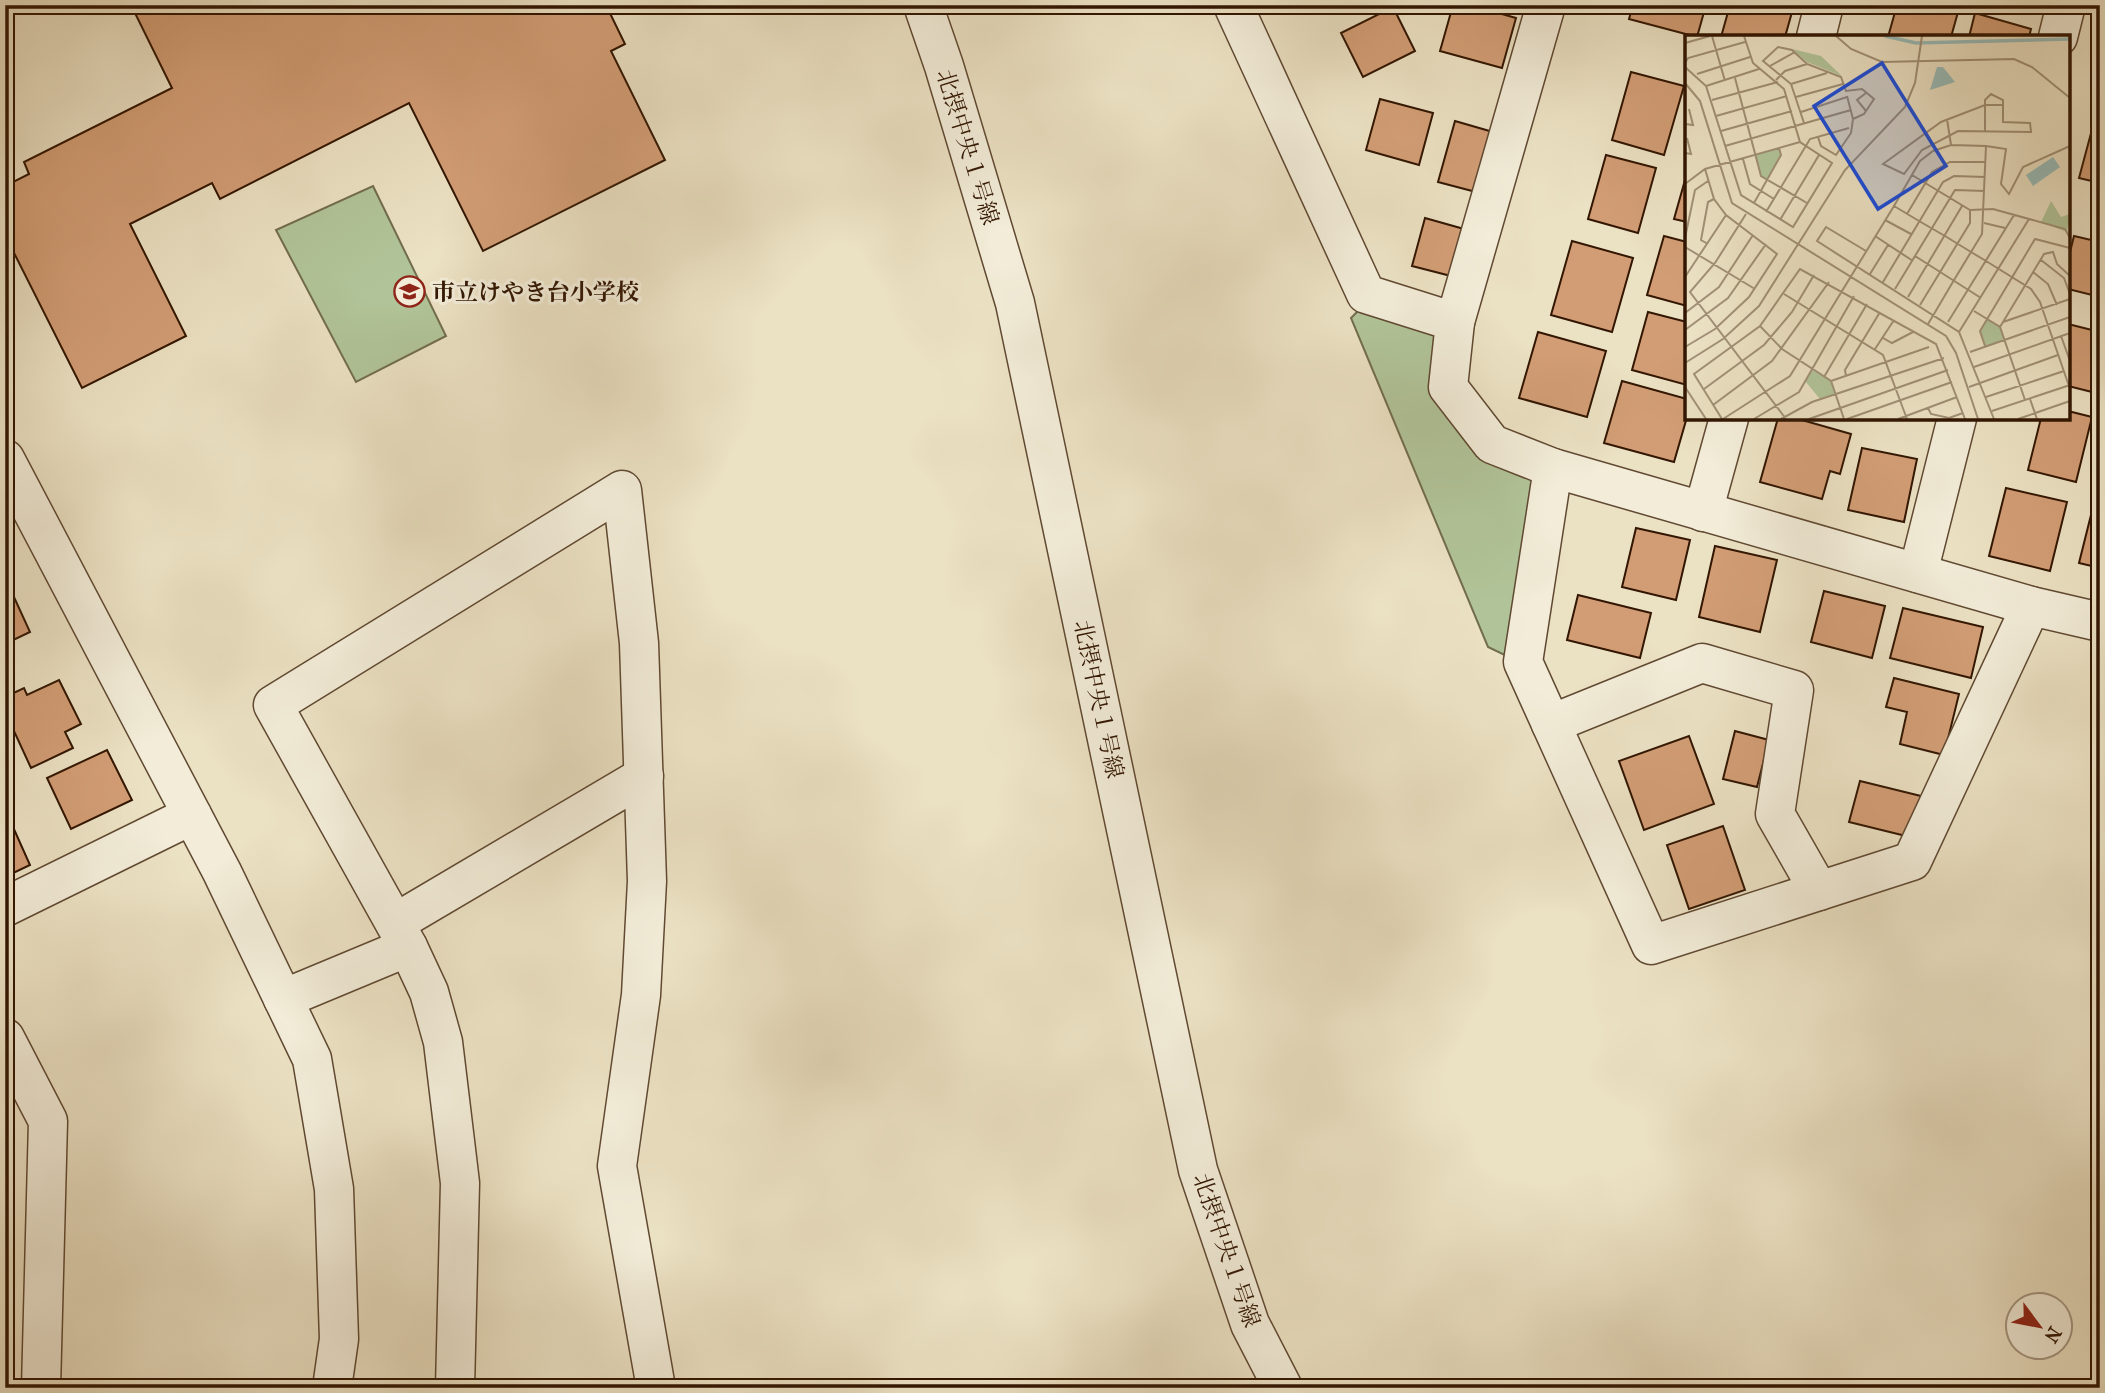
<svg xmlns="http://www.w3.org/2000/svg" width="2105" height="1393" viewBox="0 0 2105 1393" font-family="'IM FELL French Canon','Noto Serif JP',serif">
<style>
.green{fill:#b1c499;stroke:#726d4e;stroke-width:2}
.building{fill:#d29d75;stroke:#321602;stroke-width:2}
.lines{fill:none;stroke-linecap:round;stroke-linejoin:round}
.minor-casing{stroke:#604932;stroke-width:41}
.minor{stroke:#f2ecd8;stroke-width:38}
.labels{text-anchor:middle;stroke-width:6;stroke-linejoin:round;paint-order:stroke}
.street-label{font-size:23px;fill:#321602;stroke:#f2ecd8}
.poi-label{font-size:23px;font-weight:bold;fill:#321602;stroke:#f2ecd8;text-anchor:start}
.inset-river{fill:none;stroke:#99bcb9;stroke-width:3.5}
.inset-road{fill:none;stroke:#a19076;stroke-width:2}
.view{fill:#1d4ed8;fill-opacity:0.15;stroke:#1d4ed8;stroke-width:3.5}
.inset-edge{fill:none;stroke:#321602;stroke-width:3.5}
</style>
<rect width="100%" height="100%" fill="#ebe1c3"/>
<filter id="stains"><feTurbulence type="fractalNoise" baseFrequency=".00286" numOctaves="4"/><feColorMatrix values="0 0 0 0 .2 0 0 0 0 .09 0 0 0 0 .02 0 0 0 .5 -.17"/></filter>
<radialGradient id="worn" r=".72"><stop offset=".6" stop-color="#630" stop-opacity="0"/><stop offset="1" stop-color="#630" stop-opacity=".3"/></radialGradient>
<!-- green -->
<g class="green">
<polygon points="373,186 446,336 356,382 276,230"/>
<polygon points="1363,306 1438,328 1437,385 1543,475 1511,658 1488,647 1351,318"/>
</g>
<!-- building -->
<g class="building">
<polygon points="131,5 582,5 584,8 590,5 606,5 625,44 611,51 665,160 483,251 409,103 220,199 212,183 130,224 186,336 82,388 5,235 5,186 29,174 24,162 172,88"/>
<polygon points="1453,5 1470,5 1516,18 1502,68 1440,51"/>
<polygon points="1633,5 1706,5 1697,37 1629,19"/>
<polygon points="1730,5 1794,5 1785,37 1721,37"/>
<polygon points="1897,5 1960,5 1951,37 1888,37"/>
<polygon points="1393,7 1415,51 1363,77 1341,33"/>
<polygon points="1975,13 2031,29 2029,37 1969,37"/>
<polygon points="1631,72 1684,86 1664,155 1612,140"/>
<polygon points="1380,99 1433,113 1419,165 1366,150"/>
<polygon points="1455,121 1493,132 1476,192 1438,182"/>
<polygon points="2094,122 2100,124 2100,183 2079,178"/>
<polygon points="1606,155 1656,168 1638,233 1588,219"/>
<polygon points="1687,173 1687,222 1674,219"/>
<polygon points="1425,218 1464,229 1451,276 1412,266"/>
<polygon points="1664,236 1687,242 1687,306 1647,295"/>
<polygon points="2074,236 2100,242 2100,297 2068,289 2068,260"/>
<polygon points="1572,241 1633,258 1612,332 1551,315"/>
<polygon points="1648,312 1687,322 1687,385 1632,370"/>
<polygon points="2068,324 2100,332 2100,376 2096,393 2068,386"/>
<polygon points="1538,332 1606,351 1587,417 1519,398"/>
<polygon points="1622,381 1687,399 1687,417 1674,462 1604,443"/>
<polygon points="2068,411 2092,417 2076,482 2028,470 2041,418 2068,418"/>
<polygon points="1778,418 1795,418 1851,434 1840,474 1830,471 1822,499 1760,482"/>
<polygon points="1862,448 1917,459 1904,522 1848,510"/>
<polygon points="2006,488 2067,502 2050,571 1989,556"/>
<polygon points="2092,511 2100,513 2100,568 2079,563"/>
<polygon points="1636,528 1690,540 1676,600 1622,587"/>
<polygon points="1715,546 1777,560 1760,632 1699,617"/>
<polygon points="8,584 30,632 5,644 5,585"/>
<polygon points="1824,591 1885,606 1872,658 1811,642"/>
<polygon points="1578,595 1651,613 1640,658 1567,640"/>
<polygon points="1903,608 1983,627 1971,678 1890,658"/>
<polygon points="1894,678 1959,694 1944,755 1900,744 1907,712 1886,707"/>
<polygon points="59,680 81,724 65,732 73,748 31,768 14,731 5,735 5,697 24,688 27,695"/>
<polygon points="1735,731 1769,740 1757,787 1723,779"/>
<polygon points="1689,736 1714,804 1644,830 1619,761"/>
<polygon points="107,750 132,800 71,829 47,778"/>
<polygon points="1860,781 1921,796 1910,837 1849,822"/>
<polygon points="9,818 30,865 5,877 5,820"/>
<polygon points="1723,826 1745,890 1689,909 1667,845"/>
</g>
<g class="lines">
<defs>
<g id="minor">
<polyline points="923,5 944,66 1015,303 1198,1170 1250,1324 1283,1388"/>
<polyline points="1233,5 1366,294 1455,322 1448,387 1492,444 1553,468 1523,662 1651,945 1912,861 2031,606 2100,622"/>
<polyline points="1816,37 1824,5"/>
<polyline points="2058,37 2066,5"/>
<polyline points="1455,322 1546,5"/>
<polyline points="5,459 222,872 312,1059 334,1189 339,1339 332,1388"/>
<polyline points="1553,468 2031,606"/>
<polyline points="1703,512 1729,418"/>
<polyline points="1918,573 1957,418"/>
<polyline points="1551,724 1702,663 1794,690 1775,814 1819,891"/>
<polyline points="5,907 192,815"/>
<polyline points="395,923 644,776"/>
<polyline points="283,999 408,947"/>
<polyline points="5,1038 48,1121 41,1388"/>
<polyline points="455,1388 460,1183 443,1042 429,992 408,947 273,705 622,490 639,643 647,881 641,995 617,1166 656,1388"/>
</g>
</defs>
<!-- minor casing -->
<use href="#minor" class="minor-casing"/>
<!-- minor -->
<use href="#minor" class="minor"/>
</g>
<!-- icons -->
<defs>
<symbol id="school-ring" viewBox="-11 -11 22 22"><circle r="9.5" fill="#f2ecd8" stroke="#8f2418" stroke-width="1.5"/><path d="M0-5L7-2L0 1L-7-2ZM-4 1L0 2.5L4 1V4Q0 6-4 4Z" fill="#8f2418"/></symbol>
</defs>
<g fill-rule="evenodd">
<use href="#school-ring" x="392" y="274" width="35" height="35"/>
</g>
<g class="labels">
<!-- street labels -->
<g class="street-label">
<text transform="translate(968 147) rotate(73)" y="8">北摂中央１号線</text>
<text transform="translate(1099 699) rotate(78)" y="8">北摂中央１号線</text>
<text transform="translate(1227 1250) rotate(71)" y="8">北摂中央１号線</text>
</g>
<!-- poi labels -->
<g class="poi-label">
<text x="432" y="300">市立けやき台小学校</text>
</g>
</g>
<!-- overview -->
<g transform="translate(1685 35)">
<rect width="385" height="385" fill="#ebe1c3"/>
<path d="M107,14L136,21L157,41L122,27ZM94,113L96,120L82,144L76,141L70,120ZM366,166L376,182L385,179L382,197L356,187ZM302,284L315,292L319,305L300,311L295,296ZM127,335L146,346L151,359L135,364L120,346Z" fill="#b1c499"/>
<path d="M252,32H258L270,47L245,55ZM368,122L375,132L348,151L341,140Z" fill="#99bcb9"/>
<path class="inset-river" d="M200,1L231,8L385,4"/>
<path class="inset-road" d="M27,1L40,46M151,1L166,14L197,27L329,24L347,32L385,63M0,8L25,1M0,28L3,23L60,7M85,31L110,17M0,32L21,51L56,160L108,192L147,128L115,107L99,54L68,28L59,1M12,39L65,22M50,43L76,141L122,168M91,45L100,36L122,29M0,48L15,66L47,168L261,301L271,318L293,384M106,49L142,38M21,51L74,34M162,61L168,84M111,62L158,49M27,65L93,47M300,70H318V87L345,88L346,97L273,96L237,115L219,139L198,129L256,87ZM181,76L172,65L181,58M116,77L162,62M31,81L102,61M262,84L266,110M119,88L106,49L78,26L93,12L107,15L122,29L156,42L161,56L177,54L189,64L179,79L168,84L166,98L151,120L136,111L133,102M0,89L8,90L4,74M36,96L107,76M300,97V65L306,59L318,65V70M40,111L166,75M301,111L321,114L316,149L324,159L338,132L385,111M0,118L6,119L2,103M58,124L65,149L89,164M227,140L285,175L308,174L380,194L385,203M0,149L20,134L115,107M69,168L96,120L94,113M81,177L125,104L164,93M61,179L30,228L5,257L101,384M222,179L247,137L265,127H300M95,185L134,120M200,185L226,199M299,188L320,193M190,201L228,226M0,203L10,155L23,146M23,209L16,205L23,167L29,164M0,212L70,254M181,216L141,192L132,206L274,297L309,384M230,221L296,263M356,225L379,243L385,259M348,237L363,249L372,270M185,239L203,210M0,242L41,180M198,247L258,147L269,141L300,142M210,254L270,155L300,156M99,259L198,320L222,384M223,262L277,171M235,270L285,188V175M289,276L315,292L340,365M0,278L34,252L68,200M263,287L329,180M318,287L385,264M243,289L249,279L269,245L286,217L297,199L301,111L266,110L248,116L235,126L209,171L234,186L260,201L286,217L301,226L346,254L355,267L385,354M75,291L97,314L146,346L159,384M315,292L359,219L368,217L372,229L385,241M0,295L43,263L81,209M274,297L344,184M376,301L385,326M198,303L207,308L228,297M300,311L295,296L350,204L385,213M0,312L30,294L64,262L92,219L41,180L29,164L20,134M190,314L209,285M285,317L385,282M0,328L38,304L74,271L160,135L220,72L230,48L237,1M289,332L385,298M161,341L160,335L195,277M139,342L182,269M146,346L244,312M0,352L21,384M284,352L373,320M19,354L79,310L107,277L129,240M301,362L379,336M345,364L352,384M28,370L87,326L144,247M243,373L246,379L264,383L278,378M307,376L385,350M37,384L9,339L75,291L115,234L251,309L280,384M38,384L105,341L209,171M69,384L114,357L169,261M96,384L127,367L259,323M124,384L263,335M162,384L267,347M213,384L272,362M333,384L385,366"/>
<path class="view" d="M197,28L261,131L193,174L129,71Z"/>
<rect width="385" height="385" class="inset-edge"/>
</g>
<!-- margin -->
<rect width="2105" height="1393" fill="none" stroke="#ebe1c3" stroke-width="28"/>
<rect x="7" y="7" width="2091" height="1379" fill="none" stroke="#321602" stroke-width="3.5"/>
<rect x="14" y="14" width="2077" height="1365" fill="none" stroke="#321602" stroke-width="2"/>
<!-- north arrow -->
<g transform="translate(2039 1326) rotate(122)"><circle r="33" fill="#f2ecd8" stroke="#a59682" stroke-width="2"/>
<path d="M0-5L12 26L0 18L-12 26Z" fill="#8f2418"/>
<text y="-10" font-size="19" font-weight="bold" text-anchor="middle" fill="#321602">N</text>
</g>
<rect width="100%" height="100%" filter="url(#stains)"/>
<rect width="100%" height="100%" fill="url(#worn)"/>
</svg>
